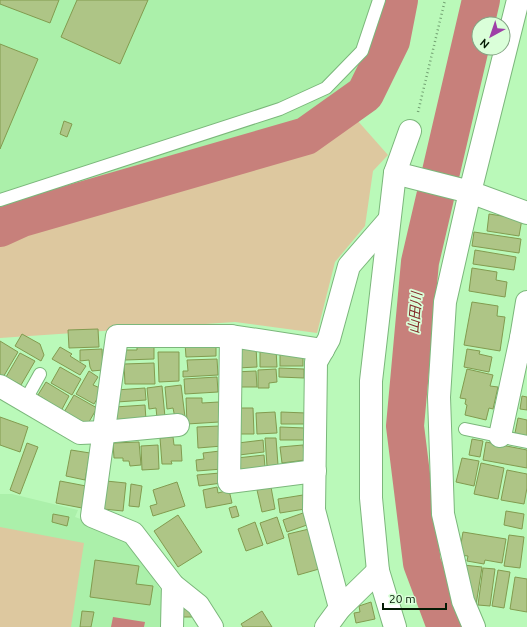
<svg xmlns="http://www.w3.org/2000/svg" width="527" height="627" viewBox="0 0 527 627" font-family="Ubuntu,'Noto Sans JP',sans-serif">
<style>
.built{fill:#abf0aa}
.green{fill:#ddc89f}
.water{fill:#c7807b}
.lines{fill:none;stroke-linecap:round;stroke-linejoin:round}
.river{stroke:#c7807b;stroke-width:38}
.building{fill:#aec586;stroke:#829b4f}
.lane-casing{stroke:#7bb77b;stroke-width:14}
.street-casing{stroke:#7bb77b;stroke-width:24}
.path{stroke:#72a172;stroke-width:2.5;stroke-dasharray:1 3;stroke-linecap:butt}
.lane{stroke:#fff;stroke-width:12}
.street{stroke:#fff;stroke-width:22}
.labels{text-anchor:middle;stroke-width:3.5;stroke-linejoin:round;paint-order:stroke}
.water-label{font-size:14px;font-style:italic;fill:#832d2c;stroke:#daffd9}
</style>
<rect width="100%" height="100%" fill="#baf9b9"/>
<!-- built -->
<g class="built">
<polygon points="0,0 387,0 379,39 350,85 290,126 0,213"/>
<polygon points="0,494 12,494 78,510 75,517 126,535 168,602 167,627 0,627"/>
</g>
<!-- green -->
<g class="green">
<polygon points="349,111 388,155 373,171 365,226 335,262 317,333 235,322 0,338 0,236 24,224 307,143"/>
<polygon points="0,527 84,543 71,627 0,627"/>
</g>
<!-- water -->
<polygon class="water" points="113,617 145,622 144,627 111,627"/>
<g class="lines">
<!-- river -->
<g class="river">
<polyline points="0,228 22,218 306,136 365,94 391,41 399,0"/>
<polyline points="446,627 422,563 405,426 420,262 481,0"/>
</g>
</g>
<!-- building -->
<g class="building">
<polygon points="0,0 59,0 50,23 0,4"/>
<polygon points="77,0 148,0 120,64 61,37"/>
<polygon points="0,44 38,59 0,149"/>
<polygon points="64,121 72,124 67,137 60,134"/>
<polygon points="489,214 522,219 519,236 487,231"/>
<polygon points="474,232 521,239 519,253 472,246"/>
<polygon points="475,250 516,257 514,270 473,264"/>
<polygon points="472,268 497,272 496,280 507,282 505,297 469,291"/>
<polygon points="472,302 498,306 497,316 505,317 500,351 464,345"/>
<polygon points="98,329 99,347 69,348 68,330"/>
<polygon points="22,334 40,344 44,355 41,361 15,346"/>
<polygon points="0,341 18,352 2,379 0,378"/>
<polygon points="208,341 208,347 216,347 216,356 186,357 185,343"/>
<polygon points="137,344 154,344 154,359 125,360 125,350 137,350"/>
<polygon points="256,346 257,367 237,368 236,347"/>
<polygon points="60,347 72,354 70,356 86,366 80,375 52,359"/>
<polygon points="102,349 103,370 92,371 90,367 89,360 80,361 80,350"/>
<polygon points="276,349 277,367 260,367 260,350"/>
<polygon points="467,349 480,351 479,354 492,357 489,372 464,367"/>
<polygon points="158,352 179,352 179,381 159,382"/>
<polygon points="20,353 35,361 21,385 6,377"/>
<rect x="280" y="353" width="23" height="13"/>
<polygon points="217,359 218,375 183,377 183,371 188,371 187,360"/>
<polygon points="154,363 155,384 125,384 124,364"/>
<polygon points="60,367 81,379 72,395 51,383"/>
<polygon points="279,368 304,369 304,378 279,377"/>
<polygon points="276,369 277,382 269,383 269,388 258,388 258,370"/>
<polygon points="467,369 493,375 490,386 498,387 493,409 489,408 486,420 465,415 467,405 465,404 466,399 460,398"/>
<polygon points="89,371 98,377 93,385 100,388 98,393 100,394 94,404 76,394"/>
<polygon points="256,371 257,387 234,387 234,372"/>
<polygon points="217,377 218,392 185,394 184,379"/>
<polygon points="46,382 69,396 60,413 47,406 49,402 38,395"/>
<polygon points="181,385 185,417 175,418 173,408 167,409 165,387"/>
<polygon points="162,386 165,417 157,418 156,408 149,409 147,388"/>
<polygon points="145,388 146,400 117,402 116,390"/>
<polygon points="74,395 97,408 86,427 63,414"/>
<polygon points="522,396 527,397 527,410 520,409"/>
<polygon points="186,398 202,398 202,403 219,402 219,422 187,424"/>
<polygon points="145,405 146,420 116,423 115,407"/>
<polygon points="238,408 253,408 254,434 239,434"/>
<polygon points="275,412 277,433 257,434 256,413"/>
<polygon points="281,412 306,413 305,424 281,424"/>
<polygon points="0,417 28,427 20,452 0,445"/>
<polygon points="518,418 527,420 527,436 515,433"/>
<polygon points="220,426 222,446 198,448 197,427"/>
<polygon points="280,427 305,428 305,440 280,440"/>
<polygon points="173,437 174,445 181,445 182,461 171,461 172,464 162,464 160,438"/>
<polygon points="265,438 276,438 278,465 267,466"/>
<polygon points="472,439 483,441 480,457 469,455"/>
<polygon points="263,440 264,452 239,455 238,443"/>
<polygon points="139,442 141,465 130,466 129,461 123,461 123,458 114,458 113,443"/>
<polygon points="486,442 527,450 527,468 483,460"/>
<polygon points="27,443 38,447 20,494 10,490"/>
<polygon points="158,445 159,469 142,470 141,446"/>
<polygon points="303,445 305,460 282,463 280,447"/>
<polygon points="71,450 90,453 85,480 66,476"/>
<polygon points="220,451 222,469 197,471 196,460 204,459 203,453"/>
<polygon points="264,455 265,467 239,470 237,458"/>
<polygon points="462,458 479,461 474,486 456,482"/>
<polygon points="481,463 504,468 498,499 474,494"/>
<polygon points="507,470 527,474 527,488 524,504 501,500"/>
<polygon points="220,473 222,483 199,486 197,475"/>
<polygon points="60,481 86,486 82,508 56,503"/>
<polygon points="106,481 126,483 123,511 103,509"/>
<polygon points="177,482 185,506 153,516 150,506 157,504 153,490"/>
<polygon points="131,484 142,486 139,507 129,506"/>
<polygon points="217,487 218,493 229,490 232,503 206,508 203,490"/>
<polygon points="271,487 275,509 262,512 257,490"/>
<polygon points="303,495 305,509 280,513 278,499"/>
<polygon points="236,506 239,516 232,518 229,508"/>
<polygon points="506,511 524,514 522,529 504,525"/>
<polygon points="303,513 307,525 287,532 283,520"/>
<polygon points="53,514 69,517 67,526 52,522"/>
<polygon points="178,515 202,552 178,567 154,531"/>
<polygon points="277,517 284,538 267,544 260,523"/>
<polygon points="255,522 263,545 246,551 238,529"/>
<polygon points="309,529 319,569 298,575 288,534"/>
<polygon points="463,532 506,539 502,563 485,560 484,564 467,561 468,556 459,555"/>
<polygon points="509,535 524,537 520,568 504,566"/>
<polygon points="95,560 139,566 136,584 153,586 150,605 90,597"/>
<polygon points="463,565 482,567 476,605 470,604"/>
<polygon points="483,568 495,569 490,606 478,605"/>
<polygon points="498,570 510,572 504,608 492,606"/>
<polygon points="515,577 527,579 527,612 510,609"/>
<polygon points="371,602 375,619 356,623 354,613 360,612 359,606"/>
<polygon points="183,609 193,609 193,617 182,617"/>
<polygon points="82,611 94,612 91,627 80,627"/>
<polygon points="262,611 272,627 243,627 241,624"/>
</g>
<g class="lines">
<defs>
<g id="lane">
<polyline points="0,200 280,109 326,88 362,51 379,0"/>
<polyline points="25,401 40,374"/>
<polyline points="465,429 527,442"/>
</g>
<g id="street">
<polyline points="395,173 470,192 527,213"/>
<polyline points="527,302 521,338 527,340"/>
<polyline points="231,336 229,482 315,471"/>
<polyline points="0,386 80,433 104,432 178,425"/>
<polyline points="500,436 521,338"/>
<polyline points="340,608 314,510 316,362 329,339 349,266 389,220"/>
<polyline points="172,627 173,585"/>
<polyline points="212,627 198,605 173,585 133,533 92,516 117,336 231,336 323,350"/>
<polyline points="326,627 340,608 378,571"/>
<polyline points="395,627 378,571 371,498 371,381 395,173 410,131"/>
<polyline points="474,627 463,601 443,514 439,397 445,302 470,192 518,0"/>
</g>
</defs>
<!-- lane casing -->
<use href="#lane" class="lane-casing"/>
<!-- street casing -->
<use href="#street" class="street-casing"/>
<!-- path -->
<polyline class="path" points="418,112 445,0"/>
<!-- lane -->
<use href="#lane" class="lane"/>
<!-- street -->
<use href="#street" class="street"/>
</g>
<g class="labels">
<!-- water labels -->
<g class="water-label">
<text transform="translate(415 313) rotate(-85)" y="5">山田川</text>
</g>
</g>
<!-- north arrow -->
<g transform="translate(491 36) rotate(220)"><circle r="19" fill="#daffd9" stroke="#84a484"/>
<path d="M0-3L7 15L0 10L-7 15Z" fill="#9e3fa7"/>
<text y="-6" font-size="11" font-weight="bold" text-anchor="middle" fill="#041b05">N</text>
</g>
<!-- scale -->
<path d="M383 603v6h63v-6" fill="none" stroke="#041b05" stroke-width="2"/>
<text x="389" y="603" font-size="12" fill="#041b05" stroke="#daffd9" stroke-width="3" paint-order="stroke">20 m</text>
</svg>
